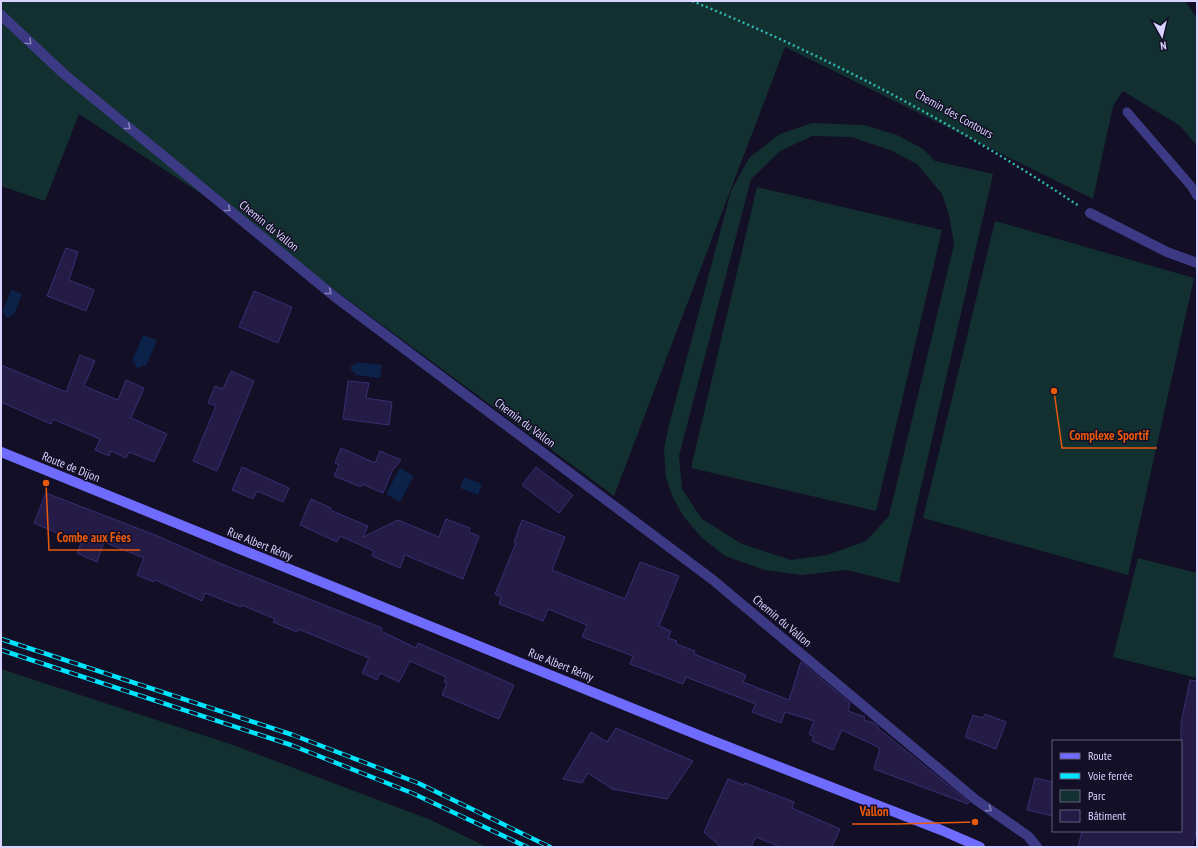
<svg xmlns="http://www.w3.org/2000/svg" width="1198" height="848" viewBox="0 0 1198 848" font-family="'PT Sans Narrow',sans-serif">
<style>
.green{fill:#12302f;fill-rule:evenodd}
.water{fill:#0c2248}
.building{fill:#241b47;stroke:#3b2d73}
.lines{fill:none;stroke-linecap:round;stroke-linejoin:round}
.path{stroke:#2fb8b0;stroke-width:2.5;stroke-dasharray:2 3;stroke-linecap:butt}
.lane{stroke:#3d3a85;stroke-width:9}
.street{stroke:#3d3a85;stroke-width:10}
.secondary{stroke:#6f6bff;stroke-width:10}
.rail-casing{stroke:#00e5ff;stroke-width:4.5}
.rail{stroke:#130f26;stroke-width:3;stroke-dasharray:9;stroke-linecap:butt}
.oneway{stroke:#837fbc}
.labels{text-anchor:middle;stroke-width:3;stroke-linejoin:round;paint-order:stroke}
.street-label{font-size:12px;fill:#d9d4ff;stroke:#130f26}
.leader{fill:none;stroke:#e8590c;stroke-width:1.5}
.callout-dot{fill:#e8590c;stroke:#130f26;stroke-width:1.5}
.callout-label{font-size:13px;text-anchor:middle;font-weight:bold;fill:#e8590c;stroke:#130f26;stroke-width:3;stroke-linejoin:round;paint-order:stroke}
</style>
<rect width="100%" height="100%" fill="#130f26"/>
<!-- green -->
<g class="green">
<polygon points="1,1 1185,1 1197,18 1197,145 1179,125 1123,91 1113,106 1093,199 785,47 614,496 229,212 79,114 45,201 1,186"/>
<path d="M812,123L864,125L897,135L923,149L935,161L993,174L899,583L847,570L801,575L765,570L725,556L702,538L684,517L673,498L666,477L664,449L669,425L731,191L749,158L780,134ZM812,136L851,137L890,150L917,164L942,194L949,215L954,244L889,516L866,541L827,555L791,560L742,544L702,519L682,489L679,456L751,179L780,151Z"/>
<polygon points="757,187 942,230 876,511 691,468"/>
<polygon points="995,221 1194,278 1128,575 923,518"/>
<polygon points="1138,558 1197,573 1197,678 1113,657"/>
<polygon points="1,669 233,745 431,820 487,847 1,847"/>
</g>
<!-- water -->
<g class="water">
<polygon points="11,290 22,294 14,315 12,315 7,318 5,316 3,311"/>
<polygon points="143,335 157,340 146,367 143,365 139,368 136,367 135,363 132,361"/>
<polygon points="356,362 382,365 380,378 355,375 355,373 352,371 350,368 352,365 356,364"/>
<polygon points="400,468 414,476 400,502 386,494"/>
<polygon points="464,477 482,484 478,495 460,488"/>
</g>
<!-- building -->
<g class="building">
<polygon points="66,248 78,252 69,280 94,290 86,311 47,296"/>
<polygon points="254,291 292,307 278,343 239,327"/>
<polygon points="80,355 95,361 84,386 118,400 126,380 144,388 131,418 167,434 154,462 129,452 126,458 111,451 109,456 95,450 100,439 53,419 51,424 1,402 1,365 66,392"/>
<polygon points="231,371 254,381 217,471 193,461 216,406 208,403 215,386 223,389"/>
<polygon points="348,381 369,383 366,398 392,402 389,425 343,419"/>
<polygon points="341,448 375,463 380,451 401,460 392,471 383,493 362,484 361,487 334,476 339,465 335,463"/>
<polygon points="242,467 289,488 283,502 257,491 253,499 232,490"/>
<polygon points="536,467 573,495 559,513 522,485"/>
<polygon points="46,493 155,535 219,563 382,628 381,631 416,648 418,643 514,685 499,719 442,695 447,683 444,682 446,677 410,661 399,682 380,673 377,680 362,673 369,658 298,629 297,632 273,622 275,619 242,605 241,607 205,593 202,601 155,580 154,582 137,575 144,558 104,542 97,562 77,553 81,543 34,523"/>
<polygon points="311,499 331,508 330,510 368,526 363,537 398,520 439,537 446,519 470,528 469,532 479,536 463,579 405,555 400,568 372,556 374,551 340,536 337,542 300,525"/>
<polygon points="522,520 565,537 552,570 625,599 640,562 679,576 659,626 671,631 668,638 677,641 676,644 695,651 694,654 746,675 743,682 789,700 801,662 850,703 848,711 865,717 864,720 874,723 879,728 879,729 969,802 968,804 874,769 880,748 842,730 833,750 812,741 814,737 809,734 814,721 785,712 781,723 752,712 756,704 686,677 683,684 630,664 633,656 582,637 587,625 548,609 543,621 499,604 501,597 495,594 516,543 514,542"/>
<polygon points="1190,680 1197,681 1197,828 1192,847 1078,847 1082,831 1181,831 1181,723"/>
<polygon points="985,714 1006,722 996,749 965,737 973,715 983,718"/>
<polygon points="616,728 693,761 667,799 612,789 588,773 582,783 563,779 591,732 607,742"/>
<polygon points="1035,778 1053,782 1053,816 1027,810"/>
<polygon points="728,779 744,785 745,783 794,802 792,808 840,829 832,847 780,847 756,837 751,847 721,847 704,832"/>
</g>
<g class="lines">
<!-- path -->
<path class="path" d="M692,1C827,56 958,125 1079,206"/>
<!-- lane -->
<polyline class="lane" points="1127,112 1191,186 1197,196"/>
<!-- street -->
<g class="street">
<polyline points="1,15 64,74 335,297 713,580 976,800 1028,836 1037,847"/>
<polyline points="1090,213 1167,252 1197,263"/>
</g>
<!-- secondary -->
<polyline class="secondary" points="1,452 708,739 941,830 980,847"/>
<defs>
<g id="rail">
<polyline points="1,639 293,735 418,783 550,847"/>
<polyline points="1,650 291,745 412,793 527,847"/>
</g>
</defs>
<!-- rail casing -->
<use href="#rail" class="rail-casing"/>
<!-- rail -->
<use href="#rail" class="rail"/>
</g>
<!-- one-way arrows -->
<defs><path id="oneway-chevron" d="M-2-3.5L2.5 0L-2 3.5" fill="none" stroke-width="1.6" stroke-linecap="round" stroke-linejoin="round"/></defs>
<g class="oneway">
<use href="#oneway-chevron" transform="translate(29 42) rotate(43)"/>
<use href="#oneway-chevron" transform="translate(128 127) rotate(39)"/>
<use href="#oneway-chevron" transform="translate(228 209) rotate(39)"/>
<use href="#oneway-chevron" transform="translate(329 292) rotate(39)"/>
<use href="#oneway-chevron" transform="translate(989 809) rotate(35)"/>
</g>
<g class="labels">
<!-- street labels -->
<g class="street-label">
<text transform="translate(954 114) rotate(29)" y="4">Chemin des Contours</text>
<text transform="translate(269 226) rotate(39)" y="4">Chemin du Vallon</text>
<text transform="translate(525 423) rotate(37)" y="4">Chemin du Vallon</text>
<text transform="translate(71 467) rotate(22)" y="4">Route de Dijon</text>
<text transform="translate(260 544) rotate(22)" y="4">Rue Albert Rémy</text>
<text transform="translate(782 621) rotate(40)" y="4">Chemin du Vallon</text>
<text transform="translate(561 665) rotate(22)" y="4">Rue Albert Rémy</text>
</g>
</g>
<!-- callouts -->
<path class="leader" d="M1054 391L1062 448H1157M46 483L49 550H140M975 822L897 824H852"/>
<g class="callout-dot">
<circle cx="1054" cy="391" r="4"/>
<circle cx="46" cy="483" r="4"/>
<circle cx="975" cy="822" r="4"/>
</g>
<g class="callout-label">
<text x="1109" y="440">Complexe Sportif</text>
<text x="94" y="542">Combe aux Fées</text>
<text x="874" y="816">Vallon</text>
</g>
<!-- border -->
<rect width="1198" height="848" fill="none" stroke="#d9d4ff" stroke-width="4"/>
<!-- legend -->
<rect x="1052" y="740" width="130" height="92" fill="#130f26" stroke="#625e7d"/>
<rect x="1060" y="753" width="20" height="6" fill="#6f6bff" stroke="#625e7d"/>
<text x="1088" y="760" font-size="12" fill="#d9d4ff">Route</text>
<rect x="1060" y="773" width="20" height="6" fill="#00e5ff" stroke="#625e7d"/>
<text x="1088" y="780" font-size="12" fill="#d9d4ff">Voie ferrée</text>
<rect x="1060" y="790" width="20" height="12" fill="#12302f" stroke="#625e7d"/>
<text x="1088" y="800" font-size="12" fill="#d9d4ff">Parc</text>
<rect x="1060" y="810" width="20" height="12" fill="#241b47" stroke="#625e7d"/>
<text x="1088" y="820" font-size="12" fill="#d9d4ff">Bâtiment</text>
<!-- north arrow -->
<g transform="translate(1162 36) rotate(172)" stroke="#130f26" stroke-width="3" paint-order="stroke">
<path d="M0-3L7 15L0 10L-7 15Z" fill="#d9d4ff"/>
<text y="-6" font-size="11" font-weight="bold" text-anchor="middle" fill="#d9d4ff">N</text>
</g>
</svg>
